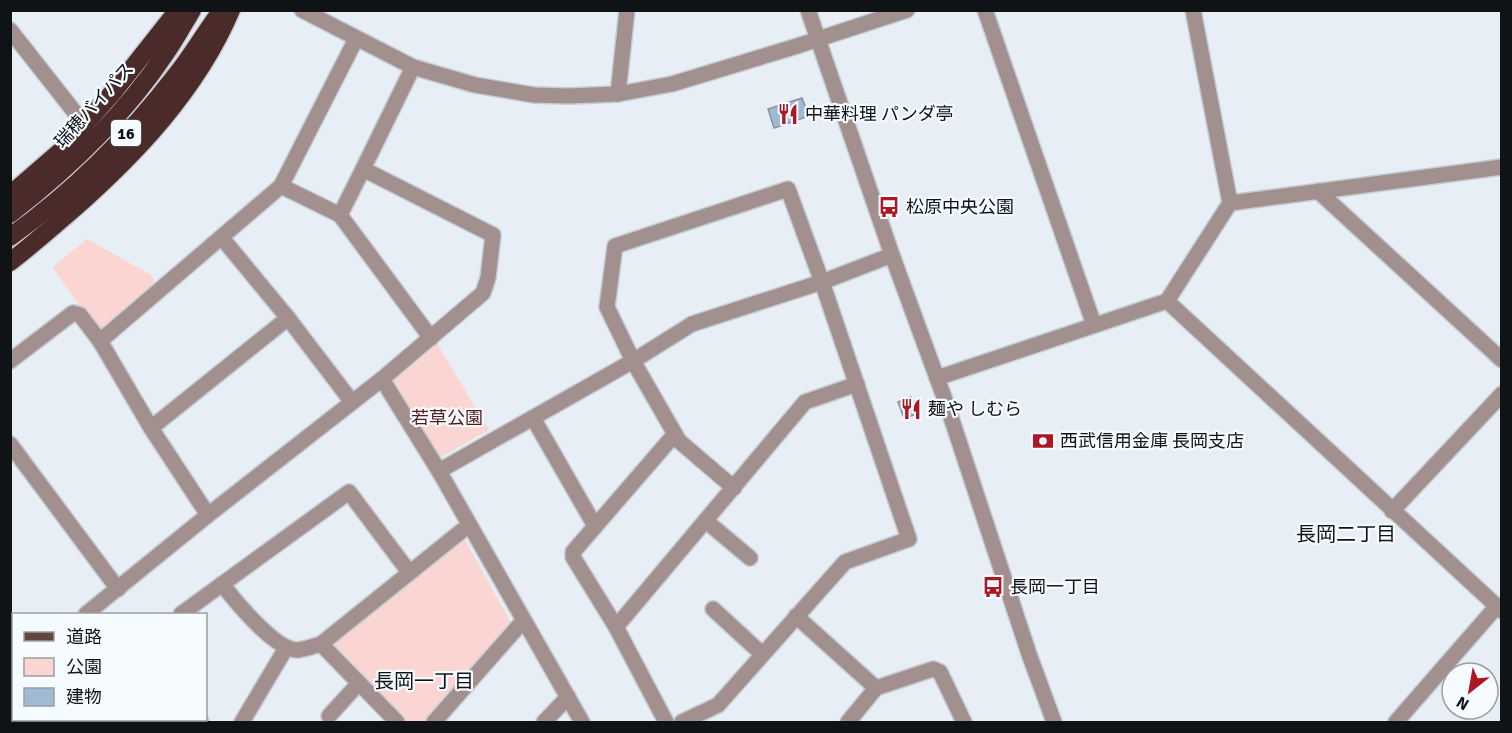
<svg xmlns="http://www.w3.org/2000/svg" width="1512" height="733" viewBox="0 0 1512 733" font-family="Signika,'Noto Sans JP',sans-serif">
<style>
.green{fill:#fbd5d1}
.building{fill:#9fbad5;stroke:#8b9197;stroke-width:1.5}
.lines{fill:none;stroke-linecap:round;stroke-linejoin:round}
.minor-casing{stroke:#c5cbd1;stroke-width:18}
.major-casing{stroke:#c5cbd1;stroke-width:18}
.highway-casing{stroke:#c5cbd1;stroke-width:21}
.minor{stroke:#a2908e;stroke-width:15}
.major{stroke:#634542;stroke-width:15}
.highway{stroke:#4b2b29;stroke-width:18}
.labels{text-anchor:middle;stroke-width:4.5;stroke-linejoin:round;paint-order:stroke}
.shield{fill:#f6fbff;stroke:#55595b;stroke-width:1.5}
.shield-label{font-size:16px;font-weight:bold;fill:#101315}
.street-label{font-size:18px;fill:#101315;stroke:#f6fbff}
.poi-label{font-size:18px;fill:#101315;stroke:#f6fbff;text-anchor:start}
.park-label{font-size:18px;fill:#501c1b;stroke:#f6fbff}
.neighbourhood-label{font-size:20px;fill:#101315;stroke:#f6fbff}
</style>
<rect width="100%" height="100%" fill="#e7eef5"/>
<!-- green -->
<g class="green">
<polygon points="87,239 151,275 156,284 97,332 53,267"/>
<polygon points="436,342 489,430 437,459 393,384 392,376"/>
<polygon points="458,538 465,540 511,623 425,722 404,722 330,647 331,640"/>
</g>
<!-- building -->
<g class="building">
<polygon points="802,98 809,116 774,128 768,109"/>
<polygon points="911,397 917,414 904,418 898,402"/>
</g>
<g class="lines">
<defs>
<g id="minor">
<polyline points="302,10 413,67 475,85 534,95 568,96 618,94 672,84 794,47 907,10"/>
<polyline points="808,10 892,255 948,408 1029,654 1054,722"/>
<polyline points="985,10 1094,325"/>
<polyline points="10,30 84,124"/>
<polyline points="618,94 627,10"/>
<polyline points="363,169 340,215 431,338"/>
<polyline points="281,186 340,215"/>
<polyline points="1318,191 1502,360"/>
<polyline points="1230,203 1502,167"/>
<polyline points="222,238 288,318 352,402"/>
<polyline points="1167,301 1502,611"/>
<polyline points="100,341 281,186 356,39"/>
<polyline points="10,361 73,313 80,315 100,341 151,428 208,515"/>
<polyline points="937,378 1167,301 1230,203 1193,10"/>
<polyline points="382,379 439,471 582,722"/>
<polyline points="533,418 595,526"/>
<polyline points="151,428 288,318"/>
<polyline points="10,444 118,589"/>
<polyline points="439,471 633,361 692,324 822,282 892,255"/>
<polyline points="1392,511 1502,394"/>
<polyline points="706,521 750,558"/>
<path d="M222,584C235,601 276,651 298,650C306,649 314,646 321,644L469,525"/>
<polyline points="713,609 762,654"/>
<polyline points="86,614 208,515 382,379 483,293 488,278 493,235 363,169 413,67"/>
<polyline points="181,614 349,492 409,572"/>
<polyline points="796,616 876,688"/>
<polyline points="616,627 805,402 857,384"/>
<polyline points="321,644 397,722"/>
<polyline points="329,716 359,683"/>
<polyline points="198,720 201,722"/>
<polyline points="242,722 286,648"/>
<polyline points="434,722 523,621"/>
<polyline points="544,722 568,697"/>
<polyline points="666,722 616,627 573,557 573,552 675,434"/>
<polyline points="682,722 718,705 845,562 909,539 822,282 788,189 615,246 607,307 633,361 679,441 734,488"/>
<polyline points="848,722 876,688 933,669 940,672 964,722"/>
<polyline points="1396,722 1497,606"/>
</g>
<g id="major">
<polyline points="10,665 14,669"/>
<polyline points="10,695 14,699"/>
<polyline points="29,720 31,722"/>
<polyline points="50,720 52,722"/>
</g>
<g id="highway">
<polyline points="10,195 62,150 114,91 178,10"/>
<path d="M10,214C69,168 124,116 165,54C175,40 183,25 192,10"/>
<path d="M10,237C73,192 130,135 177,74C193,54 206,31 222,10"/>
<path d="M10,262C31,246 50,229 70,212C135,155 197,90 231,10"/>
</g>
</defs>
<!-- minor casing -->
<use href="#minor" class="minor-casing"/>
<!-- major casing -->
<use href="#major" class="major-casing"/>
<!-- highway casing -->
<use href="#highway" class="highway-casing"/>
<!-- minor -->
<use href="#minor" class="minor"/>
<!-- major -->
<use href="#major" class="major"/>
<!-- highway -->
<use href="#highway" class="highway"/>
</g>
<!-- icons -->
<defs>
<symbol id="restaurant-bare" viewBox="-9 -9 18 18"><path d="M-5-6h1v4h1v-4h1v4h1v-4h1v5L-1.5 .5V6h-2V.5L-5-1ZM5-6V6H3V1.5H1.5Q1.5-4 5-6Z" fill="#ac1725" stroke="#f6fbff" stroke-width="2.5" paint-order="stroke"/></symbol>
<symbol id="bus-bare" viewBox="-9 -9 18 18"><path d="M-5-6H5V4H4V6H2V4H-2V6H-4V4H-5ZM-3.5-4V0h7V-4ZM-3.5 1.2v1.5H-2V1.2ZM2 1.2v1.5H3.5V1.2Z" fill="#ac1725" stroke="#f6fbff" stroke-width="2.5" paint-order="stroke"/></symbol>
<symbol id="bank-bare" viewBox="-9 -9 18 18"><path d="M-6-4H6V4H-6ZM0-2.3a2.3 2.3 0 1 0 0 4.6a2.3 2.3 0 1 0 0-4.6Z" fill="#ac1725" stroke="#f6fbff" stroke-width="2.5" paint-order="stroke"/></symbol>
</defs>
<g fill-rule="evenodd">
<use href="#restaurant-bare" x="773" y="99" width="30" height="30"/>
<use href="#bus-bare" x="874" y="192" width="30" height="30"/>
<use href="#restaurant-bare" x="896" y="394" width="30" height="30"/>
<use href="#bank-bare" x="1028" y="426" width="30" height="30"/>
<use href="#bus-bare" x="978" y="572" width="30" height="30"/>
</g>
<g class="labels">
<!-- shield labels -->
<rect class="shield" x="111" y="120" width="30" height="26" rx="4.5"/>
<g class="shield-label">
<text x="126" y="139">16</text>
</g>
<!-- street labels -->
<g class="street-label">
<text transform="translate(94 105) rotate(-48)" y="6">瑞穂バイパス</text>
</g>
<!-- poi labels -->
<g class="poi-label">
<text x="805" y="120">中華料理 パンダ亭</text>
<text x="906" y="213">松原中央公園</text>
<text x="928" y="415">麺や しむら</text>
<text x="1060" y="447">西武信用金庫 長岡支店</text>
<text x="1010" y="593">長岡一丁目</text>
</g>
<!-- park labels -->
<g class="park-label">
<text x="447" y="424">若草公園</text>
</g>
<!-- neighbourhood labels -->
<g class="neighbourhood-label">
<text x="1346" y="541">長岡二丁目</text>
<text x="424" y="688">長岡一丁目</text>
</g>
</g>
<!-- border -->
<rect width="1512" height="733" fill="none" stroke="#101315" stroke-width="24"/>
<!-- legend -->
<rect x="12" y="613" width="195" height="108" fill="#f6fbff" stroke="#9a9ea1" stroke-width="1.5"/>
<rect x="24" y="632" width="30" height="9" fill="#634542" stroke="#9a9ea1" stroke-width="1.5"/>
<text x="66" y="643" font-size="18" fill="#101315">道路</text>
<rect x="24" y="658" width="30" height="18" fill="#fbd5d1" stroke="#9a9ea1" stroke-width="1.5"/>
<text x="66" y="673" font-size="18" fill="#101315">公園</text>
<rect x="24" y="688" width="30" height="18" fill="#9fbad5" stroke="#9a9ea1" stroke-width="1.5"/>
<text x="66" y="703" font-size="18" fill="#101315">建物</text>
<!-- north arrow -->
<g transform="translate(1470 691) rotate(211)"><circle r="28" fill="#f6fbff" stroke="#9a9ea1" stroke-width="1.5"/>
<path d="M0-4.5L10 22L0 15L-10 22Z" fill="#ac1725"/>
<text y="-9" font-size="16" font-weight="bold" text-anchor="middle" fill="#101315">N</text>
</g>
</svg>
